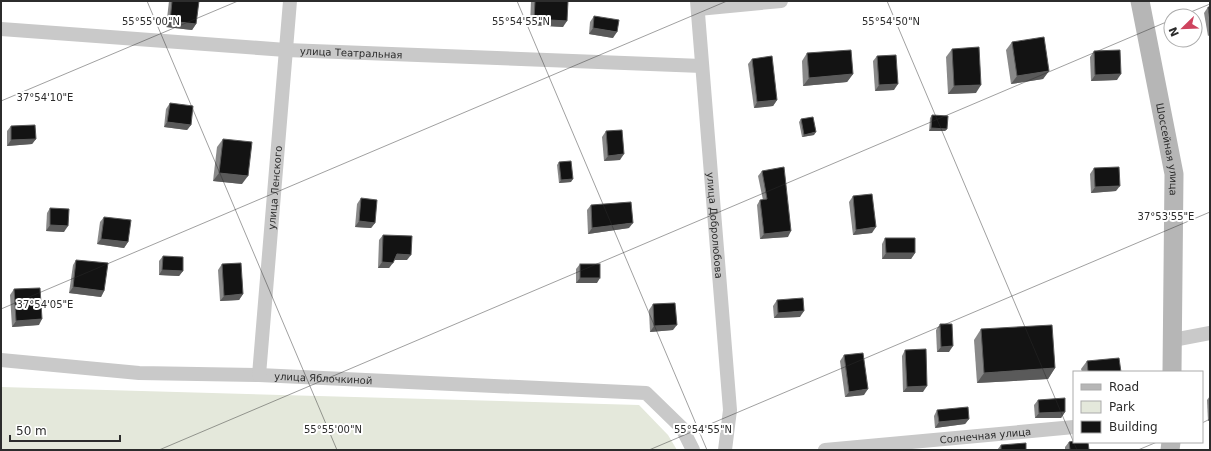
<svg xmlns="http://www.w3.org/2000/svg" width="1211" height="451" viewBox="0 0 1211 451" font-family="'DejaVu Sans',sans-serif">
<style>
.green{fill:#e4e8db}
.lines{fill:none;stroke-linecap:round;stroke-linejoin:round}
.minor{stroke:#c9c9c9;stroke-width:14}
.secondary{stroke:#b6b6b6;stroke-width:19}
.wall{fill:#898989}
.shaded-wall{fill:#5a5a5a}
.building{fill:#131313;stroke:#5a5a5a}
.ticks{fill:none;stroke:#2c2c2c;stroke-width:1;stroke-opacity:0.45}
.labels{text-anchor:middle;stroke-width:4;stroke-linejoin:round;paint-order:stroke}
.street-label{font-size:10px;fill:#2c2c2c;stroke:#fff}
.ticks-label{font-size:10px;text-anchor:middle;fill:#2c2c2c;stroke:#fff;stroke-width:4;stroke-linejoin:round;paint-order:stroke}
</style>
<rect width="100%" height="100%" fill="#fff"/>
<!-- green -->
<polygon class="green" points="1,387 639,405 668,435 677,450 1,450"/>
<g class="lines">
<!-- minor -->
<g class="minor">
<path id="s1" d="M697,1L730,410L725,450"/>
<polyline points="698,9 781,1"/>
<path id="s2" d="M1,29L286,50L702,66"/>
<polyline points="1173,340 1210,333"/>
<path id="s3" d="M1,360L139,373L259,375L646,393L682,428L693,450"/>
<path id="s4" d="M259,375L290,1"/>
<path id="s5" d="M825,450L1074,427"/>
</g>
<!-- secondary -->
<g class="secondary">
<path id="s6" d="M1140,1L1174,174L1172,372"/>
<polyline points="1170,450 1171,442"/>
</g>
</g>
<!-- wall -->
<g class="wall">
<polygon points="169,1 199,1 196,24 192,30 166,27"/>
<polygon points="531,1 568,1 563,27 530,25"/>
<polygon points="1208,7 1210,7 1210,35 1208,36 1204,13"/>
<polygon points="594,16 613,38 589,34 590,22"/>
<polygon points="1012,42 1049,71 1043,79 1011,84 1006,50"/>
<polygon points="952,49 976,93 948,94 946,57"/>
<polygon points="1094,51 1117,80 1091,81 1090,57"/>
<polygon points="807,53 853,74 847,82 803,86 802,61"/>
<polygon points="877,56 894,90 875,91 873,61"/>
<polygon points="752,59 777,100 773,106 754,108 748,64"/>
<polygon points="170,103 191,125 187,130 164,127 166,109"/>
<polygon points="932,115 947,129 945,131 929,131 930,118"/>
<polygon points="801,119 814,135 802,137 799,122"/>
<polygon points="11,126 36,139 32,144 7,146 7,131"/>
<polygon points="606,131 620,160 604,161 602,137"/>
<polygon points="223,139 242,184 213,181 217,147"/>
<polygon points="559,162 571,182 559,183 557,165"/>
<polygon points="1094,168 1116,191 1091,193 1090,174"/>
<polygon points="762,171 788,237 760,239 757,205 760,200 763,200 758,176"/>
<polygon points="853,196 872,233 853,235 849,202"/>
<polygon points="361,198 375,223 371,228 355,227 357,204"/>
<polygon points="591,205 629,228 588,234 587,210"/>
<polygon points="50,208 64,232 46,231 47,213"/>
<polygon points="104,217 128,242 124,248 97,244 100,222"/>
<polygon points="383,235 407,260 394,260 389,268 378,268 379,240"/>
<polygon points="885,238 915,253 911,259 882,259 882,244"/>
<polygon points="163,256 183,271 179,276 159,275 159,261"/>
<polygon points="76,260 104,291 101,297 69,293 73,265"/>
<polygon points="222,264 243,294 239,300 220,301 218,270"/>
<polygon points="580,264 597,283 576,283 576,269"/>
<polygon points="14,289 39,325 12,327 10,295"/>
<polygon points="777,300 800,317 774,318 773,306"/>
<polygon points="653,304 673,330 650,332 649,310"/>
<polygon points="940,324 949,352 937,352 936,330"/>
<polygon points="981,329 1055,368 1048,379 977,383 974,340"/>
<polygon points="905,350 923,392 903,392 902,356"/>
<polygon points="844,355 864,395 845,397 840,361"/>
<polygon points="1087,361 1121,372 1082,372 1081,369"/>
<polygon points="1210,396 1210,421 1208,421 1207,400"/>
<polygon points="1038,400 1065,412 1061,418 1035,418 1034,405"/>
<polygon points="937,410 969,419 965,424 935,428 934,416"/>
<polygon points="1069,442 1089,450 1065,450 1065,447"/>
<polygon points="1001,445 1026,450 997,450"/>
</g>
<!-- shaded-wall -->
<g class="shaded-wall">
<polygon points="534,19 567,21 563,27 530,25"/>
<polygon points="170,21 196,24 192,30 166,27"/>
<polygon points="593,28 617,32 613,38 589,34"/>
<polygon points="1049,71 1043,79 1011,84 1017,76"/>
<polygon points="853,74 847,82 803,86 809,78"/>
<polygon points="1121,74 1117,80 1091,81 1095,75"/>
<polygon points="898,84 894,90 875,91 879,85"/>
<polygon points="981,85 976,93 948,94 954,86"/>
<polygon points="777,100 773,106 754,108 757,102"/>
<polygon points="167,122 191,125 187,130 164,127"/>
<polygon points="931,128 947,129 945,131 929,131"/>
<polygon points="816,132 814,135 802,137 804,135"/>
<polygon points="36,139 32,144 7,146 11,140"/>
<polygon points="624,154 620,160 604,161 608,156"/>
<polygon points="219,173 248,176 242,184 213,181"/>
<polygon points="573,179 571,182 559,183 561,180"/>
<polygon points="1120,186 1116,191 1091,193 1095,187"/>
<polygon points="359,221 375,223 371,228 355,227"/>
<polygon points="633,223 629,228 588,234 592,228"/>
<polygon points="50,225 68,226 64,232 46,231"/>
<polygon points="876,227 872,233 853,235 856,230"/>
<polygon points="791,231 788,237 760,239 764,234"/>
<polygon points="101,239 128,242 124,248 97,244"/>
<polygon points="886,253 915,253 911,259 882,259"/>
<polygon points="397,254 411,255 407,260 394,260"/>
<polygon points="382,262 393,263 389,268 378,268"/>
<polygon points="162,270 183,271 179,276 159,275"/>
<polygon points="580,278 600,278 597,283 576,283"/>
<polygon points="73,287 104,291 101,297 69,293"/>
<polygon points="243,294 239,300 220,301 224,296"/>
<polygon points="804,311 800,317 774,318 778,313"/>
<polygon points="42,319 39,325 12,327 16,321"/>
<polygon points="677,325 673,330 650,332 654,326"/>
<polygon points="953,346 949,352 937,352 941,347"/>
<polygon points="1055,368 1048,379 977,383 984,373"/>
<polygon points="927,386 923,392 903,392 907,387"/>
<polygon points="868,389 864,395 845,397 849,392"/>
<polygon points="1065,412 1061,418 1035,418 1039,413"/>
<polygon points="969,419 965,424 935,428 939,422"/>
</g>
<!-- building -->
<g class="building">
<polygon points="172,1 199,1 196,24 170,21"/>
<polygon points="535,1 568,1 567,21 534,19"/>
<polygon points="1208,7 1210,7 1210,21"/>
<polygon points="594,16 619,20 617,32 593,28"/>
<polygon points="1044,37 1049,71 1017,76 1012,42"/>
<polygon points="979,47 981,85 954,86 952,49"/>
<polygon points="851,50 853,74 809,78 807,53"/>
<polygon points="1120,50 1121,74 1095,75 1094,51"/>
<polygon points="896,55 898,84 879,85 877,56"/>
<polygon points="772,56 777,100 757,102 752,59"/>
<polygon points="170,103 193,106 191,125 167,122"/>
<polygon points="932,115 948,116 947,129 931,128"/>
<polygon points="813,117 816,132 804,135 801,119"/>
<polygon points="35,125 36,139 11,140 11,126"/>
<polygon points="622,130 624,154 608,156 606,131"/>
<polygon points="223,139 252,142 248,176 219,173"/>
<polygon points="571,161 573,179 561,180 559,162"/>
<polygon points="784,167 791,231 764,234 760,200 767,199 762,171"/>
<polygon points="1119,167 1120,186 1095,187 1094,168"/>
<polygon points="872,194 876,227 856,230 853,196"/>
<polygon points="361,198 377,200 375,223 359,221"/>
<polygon points="631,202 633,223 592,228 591,205"/>
<polygon points="50,208 69,209 68,226 50,225"/>
<polygon points="104,217 131,220 128,242 101,239"/>
<polygon points="383,235 412,236 411,255 397,254 393,263 382,262"/>
<polygon points="885,238 915,238 915,253 886,253"/>
<polygon points="163,256 183,257 183,271 162,270"/>
<polygon points="76,260 108,263 104,291 73,287"/>
<polygon points="241,263 243,294 224,296 222,264"/>
<rect x="580" y="264" width="20" height="14"/>
<polygon points="40,288 42,319 16,321 14,289"/>
<polygon points="803,298 804,311 778,313 777,300"/>
<polygon points="675,303 677,325 654,326 653,304"/>
<polygon points="940,324 952,324 953,346 941,347"/>
<polygon points="1052,325 1055,368 984,373 981,329"/>
<polygon points="926,349 927,386 907,387 905,350"/>
<polygon points="863,353 868,389 849,392 844,355"/>
<polygon points="1119,358 1121,372 1088,372 1087,361"/>
<polygon points="1065,398 1065,412 1039,413 1038,400"/>
<polygon points="968,407 969,419 939,422 937,410"/>
<polygon points="1074,441 1074,442 1088,442 1089,450 1070,450 1069,442"/>
<polygon points="1026,443 1026,450 1001,450 1001,445"/>
</g>
<!-- ticks -->
<path class="ticks" d="M147,1L337,450M517,1L707,450M887,1L1077,450M1181,16L1210,4M1,101L238,1M1,309L727,1M1202,423L1210,419M159,450L1171,20M649,450L1210,212M1138,450L1157,442"/>
<g class="labels">
<!-- street labels -->
<g class="street-label">
<text dy="4" stroke="none"><textPath href="#s2" startOffset="351">улица Театральная</textPath></text>
<text dy="4" stroke="none"><textPath href="#s6" startOffset="151">Шоссейная улица</textPath></text>
<text dy="4" stroke="none"><textPath href="#s4" startOffset="188">улица Ленского</textPath></text>
<text dy="4" stroke="none"><textPath href="#s1" startOffset="225">улица Добролюбова</textPath></text>
<text dy="4" stroke="none"><textPath href="#s3" startOffset="323">улица Яблочкиной</textPath></text>
<text dy="4" stroke="none"><textPath href="#s5" startOffset="161">Солнечная улица</textPath></text>
</g>
</g>
<g class="ticks-label">
<text x="151" y="25">55°55'00"N</text>
<text x="521" y="25">55°54'55"N</text>
<text x="891" y="25">55°54'50"N</text>
<text x="45" y="101">37°54'10"E</text>
<text x="1166" y="220">37°53'55"E</text>
<text x="45" y="308">37°54'05"E</text>
<text x="333" y="433">55°55'00"N</text>
<text x="703" y="433">55°54'55"N</text>
</g>
<!-- border -->
<rect width="1211" height="451" fill="none" stroke="#2c2c2c" stroke-width="4"/>
<!-- legend -->
<rect x="1073" y="371" width="130" height="72" fill="#ffffff" stroke="#ababab"/>
<rect x="1081" y="384" width="20" height="6" fill="#b6b6b6" stroke="#ababab"/>
<text x="1109" y="391" font-size="12" fill="#2c2c2c">Road</text>
<rect x="1081" y="401" width="20" height="12" fill="#e4e8db" stroke="#ababab"/>
<text x="1109" y="411" font-size="12" fill="#2c2c2c">Park</text>
<rect x="1081" y="421" width="20" height="12" fill="#131313" stroke="#ababab"/>
<text x="1109" y="431" font-size="12" fill="#2c2c2c">Building</text>
<!-- north arrow -->
<g transform="translate(1183 28) rotate(247)"><circle r="19" fill="#ffffff" stroke="#ababab"/>
<path d="M0-3L7 15L0 10L-7 15Z" fill="#ce435e"/>
<text y="-6" font-size="11" font-weight="bold" text-anchor="middle" fill="#2c2c2c">N</text>
</g>
<!-- scale -->
<path d="M10 435v6h110v-6" fill="none" stroke="#2c2c2c" stroke-width="2"/>
<text x="16" y="435" font-size="12" fill="#2c2c2c" stroke="#ffffff" stroke-width="3" paint-order="stroke">50 m</text>
</svg>
